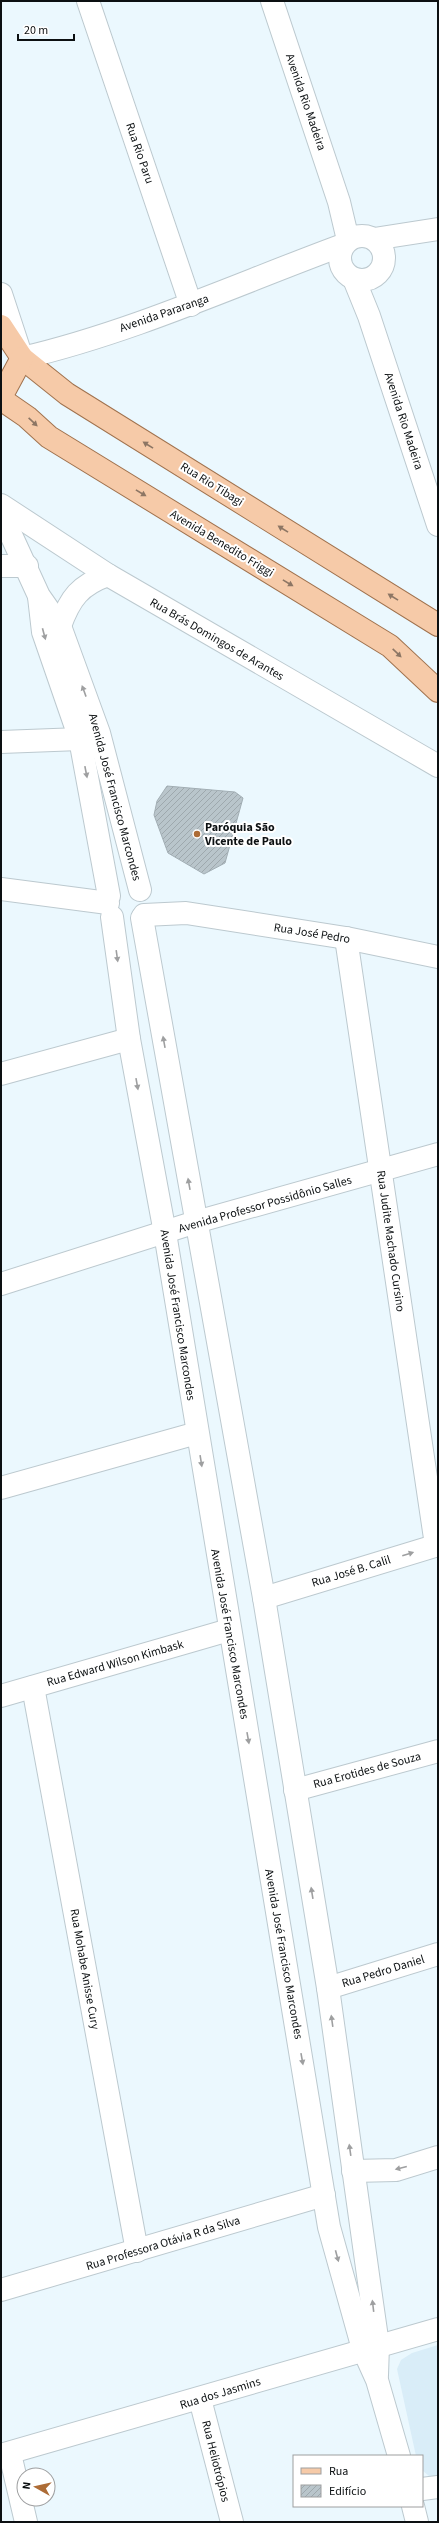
<svg xmlns="http://www.w3.org/2000/svg" width="439" height="2523" viewBox="0 0 439 2523" font-family="'Source Sans 3',sans-serif">
<style>
.built{fill:#d9edf8}
.building{fill:url(#building-hatch);stroke:#a2aeb4}
.lines{fill:none;stroke-linecap:round;stroke-linejoin:round}
.minor-casing{stroke:#bcc9cf;stroke-width:24}
.major-casing{stroke:#a0724e;stroke-width:24}
.minor{stroke:#fff;stroke-width:22}
.major{stroke:#f6caa8;stroke-width:22}
.oneway{fill:#8d7664}
.oneway2{fill:#9e9fa0}
.poi-dot{fill:#ad6c36;stroke:#fff;stroke-width:1.5}
.labels{text-anchor:middle;stroke-width:4;stroke-linejoin:round;paint-order:stroke}
.street-label{font-size:12px;fill:#0c1012;stroke:#fff}
.poi-label{font-size:12px;font-weight:bold;fill:#0c1012;stroke:#fff;text-anchor:start}
</style>
<defs>
<pattern id="building-hatch" width="6" height="6" patternUnits="userSpaceOnUse"><rect width="6" height="6" fill="#b9c5cb"/><path d="M-1 1l2-2M0 6l6-6M5 7l2-2" fill="none" stroke="#9ea8ad"/></pattern>
</defs>
<rect width="100%" height="100%" fill="#ebf8fe"/>
<!-- built -->
<polygon class="built" points="438,2345 438,2479 429,2476 422,2470 422,2456 416,2456 397,2369 401,2360 412,2353"/>
<!-- building -->
<polygon class="building" points="167,786 235,792 243,798 225,863 204,874 168,853 154,815 157,801"/>
<g class="lines">
<defs>
<g id="minor">
<polyline points="88,1 191,305"/>
<polyline points="272,1 339,202 348,240"/>
<circle cx="362" cy="258" r="22"/>
<polyline points="374,239 438,229"/>
<polyline points="354,279 369,316 438,525"/>
<path d="M1,294L22,358C133,332 237,284 343,245"/>
<polyline points="1,505 108,575 438,766"/>
<polyline points="1,513 39,596 60,626 99,733 140,890"/>
<polyline points="1,566 27,566"/>
<polyline points="39,597 43,632 80,739 109,896"/>
<path d="M60,626C70,598 80,585 108,575"/>
<polyline points="1,742 80,739"/>
<polyline points="1,889 108,903"/>
<polyline points="144,915 186,913 346,938 438,957"/>
<polyline points="112,917 129,1039 165,1233 329,2227 363,2349 377,2380 399,2456"/>
<polyline points="142,918 264,1598 328,1988 369,2282 378,2345 377,2375"/>
<polyline points="346,938 436,1545"/>
<polyline points="1,1074 129,1039"/>
<polyline points="1,1284 196,1222 438,1154"/>
<polyline points="1,1488 197,1433"/>
<polyline points="264,1598 438,1545"/>
<polyline points="33,1687 137,2251"/>
<polyline points="1,1696 229,1630"/>
<polyline points="295,1790 438,1751"/>
<polyline points="328,1988 438,1954"/>
<polyline points="353,2171 396,2170 438,2157"/>
<polyline points="1,2290 324,2195"/>
<polyline points="200,2399 232,2522"/>
<polyline points="10,2454 26,2522"/>
<polyline points="1,2455 438,2329"/>
<polyline points="422,2489 438,2487"/>
<polyline points="413,2506 417,2522"/>
</g>
<g id="major">
<polyline points="1,326 22,358 67,394 438,625"/>
<polyline points="1,397 22,358"/>
<polyline points="1,399 27,417 49,437 390,646 438,691"/>
</g>
</defs>
<!-- minor casing -->
<use href="#minor" class="minor-casing"/>
<!-- major casing -->
<use href="#major" class="major-casing"/>
<!-- minor -->
<use href="#minor" class="minor"/>
<!-- major -->
<use href="#major" class="major"/>
</g>
<!-- one-way arrows -->
<defs><path id="oneway-solid" d="M-6-.8H1V-3.2L6.5 0L1 3.2V.8H-6Z"/></defs>
<g class="oneway">
<use href="#oneway-solid" transform="translate(33 422) rotate(43)"/>
<use href="#oneway-solid" transform="translate(148 445) rotate(-148)"/>
<use href="#oneway-solid" transform="translate(141 493) rotate(31)"/>
<use href="#oneway-solid" transform="translate(283 529) rotate(-148)"/>
<use href="#oneway-solid" transform="translate(288 583) rotate(31)"/>
<use href="#oneway-solid" transform="translate(393 597) rotate(-148)"/>
<use href="#oneway-solid" transform="translate(397 653) rotate(44)"/>
</g>
<g class="oneway2">
<use href="#oneway-solid" transform="translate(44 634) rotate(75)"/>
<use href="#oneway-solid" transform="translate(84 691) rotate(-110)"/>
<use href="#oneway-solid" transform="translate(86 772) rotate(79)"/>
<use href="#oneway-solid" transform="translate(117 956) rotate(82)"/>
<use href="#oneway-solid" transform="translate(164 1042) rotate(-100)"/>
<use href="#oneway-solid" transform="translate(137 1084) rotate(80)"/>
<use href="#oneway-solid" transform="translate(189 1184) rotate(-100)"/>
<use href="#oneway-solid" transform="translate(201 1461) rotate(81)"/>
<use href="#oneway-solid" transform="translate(408 1554) rotate(-17)"/>
<use href="#oneway-solid" transform="translate(248 1738) rotate(80)"/>
<use href="#oneway-solid" transform="translate(312 1893) rotate(-99)"/>
<use href="#oneway-solid" transform="translate(332 2021) rotate(-98)"/>
<use href="#oneway-solid" transform="translate(302 2059) rotate(80)"/>
<use href="#oneway-solid" transform="translate(350 2150) rotate(-98)"/>
<use href="#oneway-solid" transform="translate(401 2168) rotate(166)"/>
<use href="#oneway-solid" transform="translate(337 2256) rotate(75)"/>
<use href="#oneway-solid" transform="translate(373 2306) rotate(-97)"/>
</g>
<!-- markers -->
<circle class="poi-dot" cx="197" cy="834" r="4"/>
<g class="labels">
<!-- street labels -->
<g class="street-label">
<text transform="translate(306 102) rotate(71)" y="4">Avenida Rio Madeira</text>
<text transform="translate(140 153) rotate(71)" y="4">Rua Rio Paru</text>
<text transform="translate(164 313) rotate(-19)" y="4">Avenida Pararanga</text>
<text transform="translate(404 421) rotate(72)" y="4">Avenida Rio Madeira</text>
<text transform="translate(212 484) rotate(32)" y="4">Rua Rio Tibagi</text>
<text transform="translate(222 543) rotate(31)" y="4">Avenida Benedito Friggi</text>
<text transform="translate(217 639) rotate(30)" y="4">Rua Brás Domingos de Arantes</text>
<text transform="translate(115 797) rotate(75)" y="4">Avenida José Francisco Marcondes</text>
<text transform="translate(312 933) rotate(9)" y="4">Rua José Pedro</text>
<text transform="translate(265 1204) rotate(-16)" y="4">Avenida Professor Possidônio Salles</text>
<text transform="translate(391 1241) rotate(82)" y="4">Rua Judite Machado Cursino</text>
<text transform="translate(178 1315) rotate(81)" y="4">Avenida José Francisco Marcondes</text>
<text transform="translate(351 1571) rotate(-17)" y="4">Rua José B. Calil</text>
<text transform="translate(230 1634) rotate(80)" y="4">Avenida José Francisco Marcondes</text>
<text transform="translate(115 1663) rotate(-16)" y="4">Rua Edward Wilson Kimbask</text>
<text transform="translate(367 1770) rotate(-15)" y="4">Rua Erotides de Souza</text>
<text transform="translate(284 1954) rotate(80)" y="4">Avenida José Francisco Marcondes</text>
<text transform="translate(85 1969) rotate(80)" y="4">Rua Mohabe Anisse Cury</text>
<text transform="translate(383 1971) rotate(-17)" y="4">Rua Pedro Daniel</text>
<text transform="translate(163 2243) rotate(-17)" y="4">Rua Professora Otávia R da Silva</text>
<text transform="translate(220 2393) rotate(-17)" y="4">Rua dos Jasmins</text>
<text transform="translate(216 2461) rotate(76)" y="4">Rua Heliotrópios</text>
</g>
<!-- poi labels -->
<g class="poi-label">
<text x="205" y="831">Paróquia São<tspan x="205" dy="14">Vicente de Paulo</tspan></text>
</g>
</g>
<!-- border -->
<rect width="439" height="2523" fill="none" stroke="#0c1012" stroke-width="4"/>
<!-- legend -->
<rect x="293" y="2455" width="130" height="52" fill="#ffffff" stroke="#9e9fa0"/>
<rect x="301" y="2468" width="20" height="6" fill="#f6caa8" stroke="#9e9fa0"/>
<text x="329" y="2475" font-size="12" fill="#0c1012">Rua</text>
<rect x="301" y="2485" width="20" height="12" fill="url(#building-hatch)" stroke="#9e9fa0"/>
<text x="329" y="2495" font-size="12" fill="#0c1012">Edifício</text>
<!-- north arrow -->
<g transform="translate(36 2487) rotate(278)"><circle r="19" fill="#ffffff" stroke="#9e9fa0"/>
<path d="M0-3L7 15L0 10L-7 15Z" fill="#ad6c36"/>
<text y="-6" font-size="11" font-weight="bold" text-anchor="middle" fill="#0c1012">N</text>
</g>
<!-- scale -->
<path d="M18 34v6h56v-6" fill="none" stroke="#0c1012" stroke-width="2"/>
<text x="24" y="34" font-size="12" fill="#0c1012" stroke="#ffffff" stroke-width="3" paint-order="stroke">20 m</text>
</svg>
